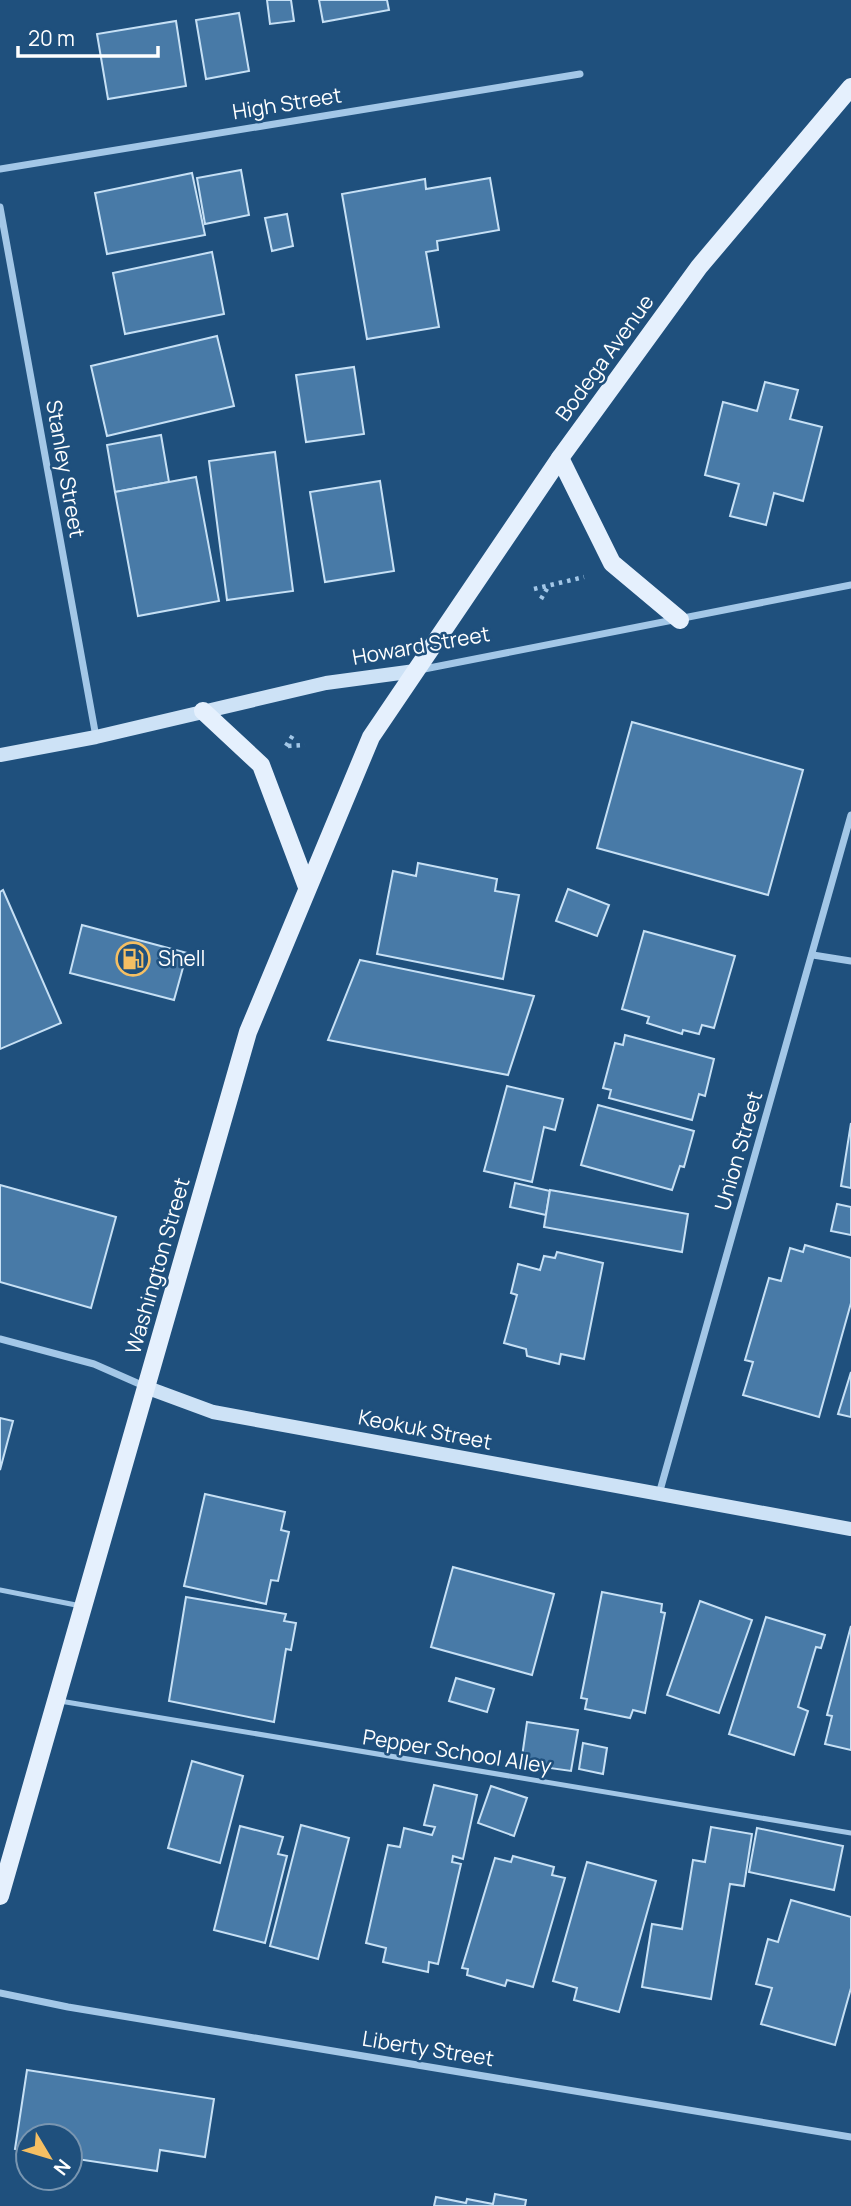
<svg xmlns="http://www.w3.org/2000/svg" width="851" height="2206" viewBox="0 0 851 2206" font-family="Manrope,sans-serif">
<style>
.building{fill:#487aa7;stroke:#c6e0f5;stroke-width:2}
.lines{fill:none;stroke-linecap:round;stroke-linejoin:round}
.path{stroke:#a3c7e7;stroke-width:4.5;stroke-dasharray:3.5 5;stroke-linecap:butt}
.lane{stroke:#a3c7e7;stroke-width:5}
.street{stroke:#a3c7e7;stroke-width:7}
.secondary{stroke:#cde2f6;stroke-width:14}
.primary{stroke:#e5f0fd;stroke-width:18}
.labels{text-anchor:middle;stroke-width:5;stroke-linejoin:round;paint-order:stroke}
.street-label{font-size:21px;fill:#fff;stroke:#1f507d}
.poi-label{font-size:21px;fill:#fff;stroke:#1f507d;text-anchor:start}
</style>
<rect width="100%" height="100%" fill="#1f507d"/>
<!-- building -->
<g class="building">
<polygon points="267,0 291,0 294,21 270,24"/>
<polygon points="319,0 387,0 389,10 323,22"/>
<polygon points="239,13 249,71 206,79 196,20"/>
<polygon points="176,21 186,86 108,99 97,34"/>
<polygon points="241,170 249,215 205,224 197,178"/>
<polygon points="192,173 205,235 107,254 95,193"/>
<polygon points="490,178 499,230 437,241 438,250 426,252 439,327 367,339 342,194 425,179 426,189"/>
<polygon points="287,214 293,246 272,251 265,218"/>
<polygon points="212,252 224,314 125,334 113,273"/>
<polygon points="217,336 234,406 107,436 91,366"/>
<polygon points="354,367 364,434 306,442 296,375"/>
<polygon points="765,382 798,390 790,419 822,427 803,501 774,493 766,525 730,516 739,484 705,475 723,402 757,411"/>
<polygon points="161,435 169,482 115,492 107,445"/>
<polygon points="275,452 293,591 227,600 209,461"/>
<polygon points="196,477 219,601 138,616 115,492"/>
<polygon points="380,481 394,571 325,582 310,492"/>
<polygon points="632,722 803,770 768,895 597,848"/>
<polygon points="418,863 497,879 495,891 519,895 503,979 377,954 393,871 416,876"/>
<polygon points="568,889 609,905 597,936 556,921"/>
<polygon points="3,890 61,1023 0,1049 0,892"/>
<polygon points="82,925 187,953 174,1000 70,973"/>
<polygon points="644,931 735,956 714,1028 702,1025 699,1034 683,1030 682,1034 647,1023 649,1017 622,1009"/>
<polygon points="360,960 534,996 508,1075 328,1040"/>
<polygon points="625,1035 714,1059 705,1096 699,1094 692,1120 609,1098 611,1090 603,1088 615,1043 623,1045"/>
<polygon points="507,1086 563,1099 555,1130 544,1127 532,1182 484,1171"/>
<polygon points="598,1105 694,1131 684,1167 680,1166 672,1190 581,1165"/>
<polygon points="851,1123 851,1188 841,1186"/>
<polygon points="515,1183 550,1191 546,1215 510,1207"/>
<polygon points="0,1185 116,1217 91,1308 0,1282"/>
<polygon points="550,1190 688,1214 682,1252 544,1227"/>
<polygon points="837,1204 851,1207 851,1235 831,1231"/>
<polygon points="805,1245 851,1258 851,1303 819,1417 743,1395 753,1362 745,1360 769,1278 781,1281 790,1248 803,1252"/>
<polygon points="557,1252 603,1263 584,1359 561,1354 559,1364 527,1356 526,1349 504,1343 517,1295 511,1293 518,1264 540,1270 544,1256 555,1258"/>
<polygon points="851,1372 851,1417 838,1414"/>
<polygon points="0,1418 13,1421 0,1470"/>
<polygon points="205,1494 285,1512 281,1530 289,1532 278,1581 271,1580 266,1604 184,1586"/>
<polygon points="453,1567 554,1594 532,1675 431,1647"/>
<polygon points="602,1592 662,1604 661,1612 665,1613 645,1713 633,1710 630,1718 585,1709 587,1699 581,1698"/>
<polygon points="186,1597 286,1614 284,1621 296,1623 291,1650 286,1649 274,1722 169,1701"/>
<polygon points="700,1601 752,1620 719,1713 667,1695"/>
<polygon points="766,1617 825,1635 821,1648 816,1647 798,1707 808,1711 794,1755 729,1734"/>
<polygon points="851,1626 851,1750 825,1744 832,1716 827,1715"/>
<polygon points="456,1678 494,1689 487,1712 449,1701"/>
<polygon points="527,1722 578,1730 571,1771 521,1764"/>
<polygon points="583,1743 607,1748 603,1774 579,1769"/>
<polygon points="192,1761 243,1776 220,1863 168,1848"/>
<polygon points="434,1785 477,1795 463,1859 453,1856 452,1862 461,1864 438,1964 429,1962 428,1972 383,1962 386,1948 366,1943 388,1845 400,1847 404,1828 432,1835 435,1827 424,1825"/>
<polygon points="491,1786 527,1798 514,1836 478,1823"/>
<polygon points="301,1825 349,1838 318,1959 270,1946"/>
<polygon points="240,1826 283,1837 278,1854 287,1856 265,1943 214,1930"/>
<polygon points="711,1827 752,1834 744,1886 730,1884 711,1999 642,1987 652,1924 682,1929 693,1860 705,1862"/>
<polygon points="757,1828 843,1846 834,1890 749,1872"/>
<polygon points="513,1856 554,1867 552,1875 565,1878 533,1987 507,1980 505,1986 467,1975 468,1969 462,1968 495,1858 511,1862"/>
<polygon points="587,1862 656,1881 619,2012 574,2000 577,1988 553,1981"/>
<polygon points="791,1900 851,1917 851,1988 835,2045 761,2024 772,1988 756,1984 768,1939 778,1942"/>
<polygon points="27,2070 214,2099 205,2157 160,2150 157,2171 70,2158 70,2136 28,2136 28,2151 15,2149"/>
<polygon points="495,2194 526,2200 525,2206 434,2206 436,2197 466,2203 467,2199 493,2204"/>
</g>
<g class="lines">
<!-- path -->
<g class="path">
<polyline points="534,589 584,577"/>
<polyline points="541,599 548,587"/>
<polyline points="286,746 295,732"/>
<polyline points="288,746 305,745"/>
</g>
<!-- lane -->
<g class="lane">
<polyline points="0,1590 81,1606"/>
<polyline points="60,1701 851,1833"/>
</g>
<!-- street -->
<g class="street">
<polyline points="0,169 580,74"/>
<polyline points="0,207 96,737"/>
<polyline points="419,670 851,585"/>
<polyline points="813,955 851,961"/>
<polyline points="0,1339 94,1364 144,1386"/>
<polyline points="659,1494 851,815"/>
<polyline points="0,1993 68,2007 851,2137"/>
</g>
<!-- secondary -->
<g class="secondary">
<polyline points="0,755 96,737 326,683 415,671"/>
<polyline points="148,1388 213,1412 851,1529"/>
</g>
<!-- primary -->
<g class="primary">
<polyline points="560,458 612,563 680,620"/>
<polyline points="203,711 261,765 307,887"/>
<polyline points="0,1896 248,1032 371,737 560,458 699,267 851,87"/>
</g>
</g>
<!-- icons -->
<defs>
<symbol id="fuel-ring" viewBox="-11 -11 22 22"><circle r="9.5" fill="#1f507d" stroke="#f5bf63" stroke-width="1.5"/><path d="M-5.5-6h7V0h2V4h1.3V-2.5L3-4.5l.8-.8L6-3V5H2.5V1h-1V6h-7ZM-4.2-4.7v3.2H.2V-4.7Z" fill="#f5bf63"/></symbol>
</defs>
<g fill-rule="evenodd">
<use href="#fuel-ring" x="114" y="940" width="38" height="38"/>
</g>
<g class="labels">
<!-- street labels -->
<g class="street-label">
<text transform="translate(287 104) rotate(-9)" y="7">High Street</text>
<text transform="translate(605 358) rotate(-54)" y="7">Bodega Avenue</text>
<text transform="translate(65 469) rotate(80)" y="7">Stanley Street</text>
<text transform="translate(421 646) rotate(-10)" y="7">Howard Street</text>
<text transform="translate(739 1151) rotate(-74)" y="7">Union Street</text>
<text transform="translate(158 1266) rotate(-74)" y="7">Washington Street</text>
<text transform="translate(425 1430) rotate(11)" y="7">Keokuk Street</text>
<text transform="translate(457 1752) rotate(9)" y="7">Pepper School Alley</text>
<text transform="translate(428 2049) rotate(9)" y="7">Liberty Street</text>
</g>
<!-- poi labels -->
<g class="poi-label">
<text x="158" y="966">Shell</text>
</g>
</g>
<!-- north arrow -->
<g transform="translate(49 2157) rotate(128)"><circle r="33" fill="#1f507d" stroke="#7996b1" stroke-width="2"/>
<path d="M0-5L12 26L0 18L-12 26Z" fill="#f5bf63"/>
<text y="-10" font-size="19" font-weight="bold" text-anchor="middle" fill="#ffffff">N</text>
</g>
<!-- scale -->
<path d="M18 46v10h140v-10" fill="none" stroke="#ffffff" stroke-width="3.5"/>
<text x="28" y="46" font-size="21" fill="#ffffff" stroke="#1f507d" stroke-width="5" paint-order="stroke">20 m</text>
</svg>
